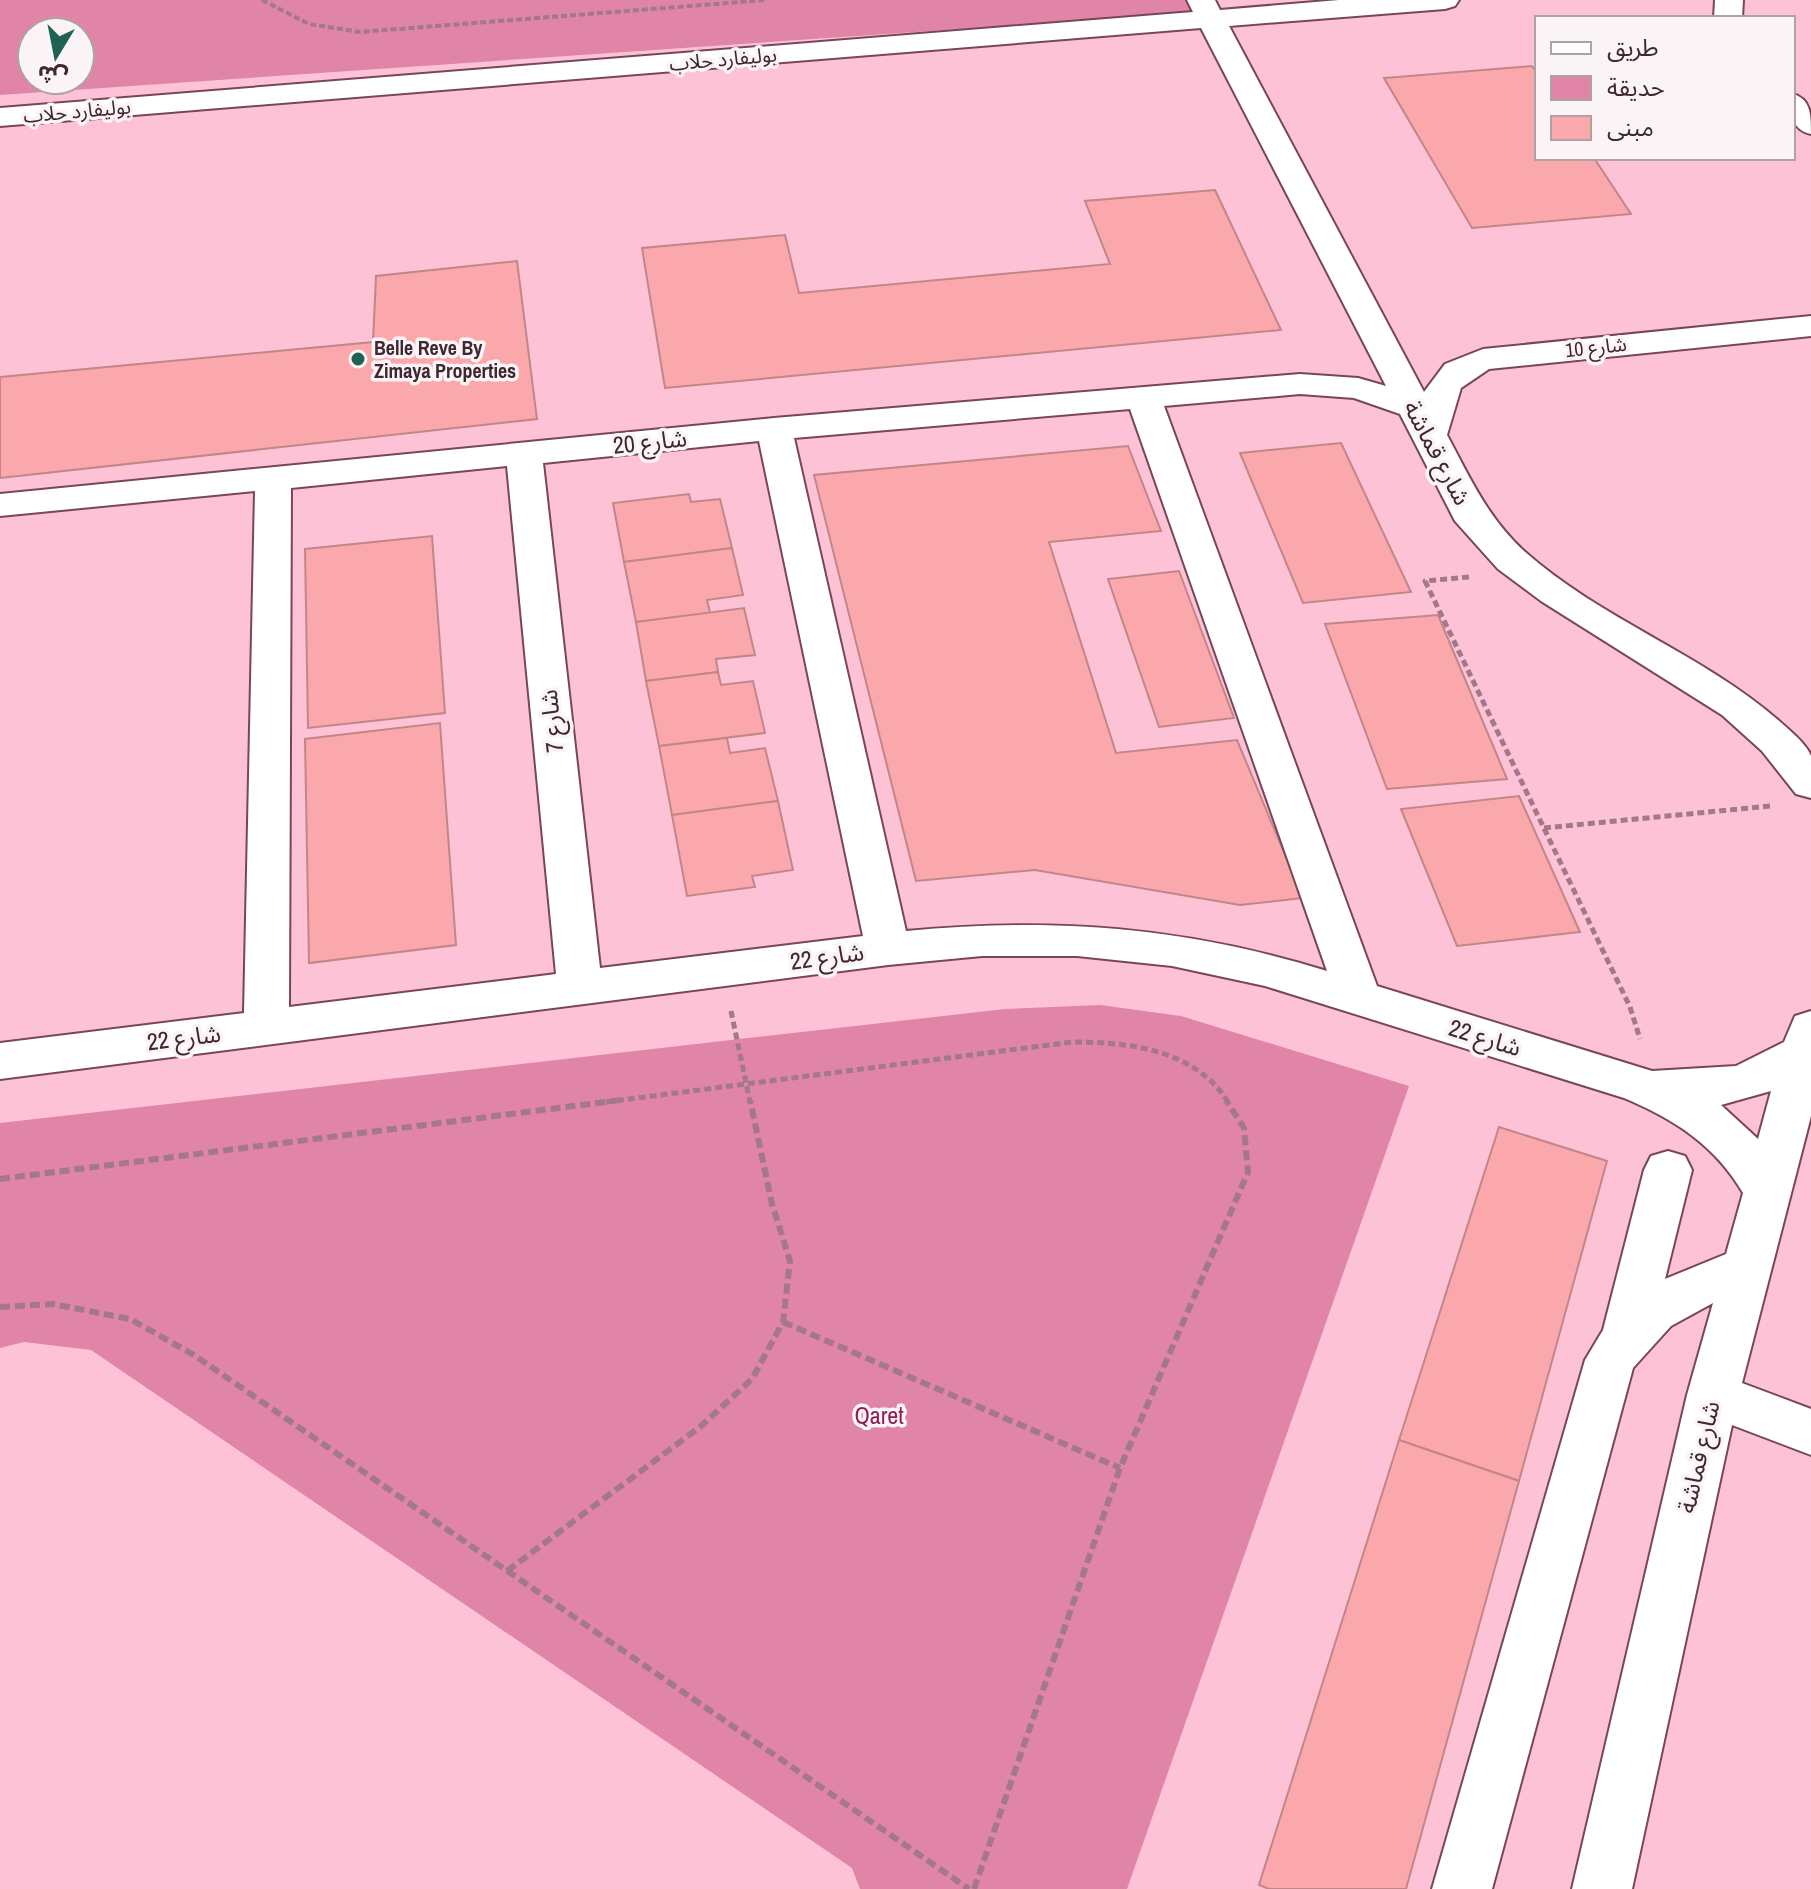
<svg xmlns="http://www.w3.org/2000/svg" width="1811" height="1889" viewBox="0 0 1811 1889" font-family="'Archivo Narrow','Noto Sans Arabic',sans-serif">
<style>
.green{fill:#e084a8;fill-rule:evenodd}
.building{fill:#fba8ad;stroke:#c28689;stroke-width:2}
.lines{fill:none;stroke-linecap:round;stroke-linejoin:round}
.minor-casing{stroke:#78465a;stroke-width:4}
.path-far2{stroke:#a37888;stroke-width:4;stroke-dasharray:6 3;stroke-linecap:butt}
.path-far1{stroke:#a37888;stroke-width:5;stroke-dasharray:7 4;stroke-linecap:butt}
.path{stroke:#a37888;stroke-width:6;stroke-dasharray:10 5;stroke-linecap:butt}
.minor{fill:#fff;fill-rule:evenodd}
.poi-dot{fill:#1e6254;stroke:#fbf4f6;stroke-width:3}
.labels{text-anchor:middle;stroke-width:7;stroke-linejoin:round;paint-order:stroke}
.far-street-label{font-size:20px;fill:#3e2730;stroke:#fbf4f6}
.far-poi-label{font-size:20px;font-weight:bold;fill:#3e2730;stroke:#fbf4f6;text-anchor:start}
.street-label{font-size:24px;fill:#3e2730;stroke:#fbf4f6}
.park-label{font-size:24px;fill:#8f1f56;stroke:#fbf4f6}
</style>
<rect width="100%" height="100%" fill="#fec2d7"/>
<!-- green -->
<g class="green">
<path d="M0,0H1185L1192,13L0,95ZM32,32H80V80H32Z"/>
<polygon points="1100,1005 1181,1016 1409,1086 1127,1889 860,1889 852,1868 91,1350 24,1342 0,1348 0,1123 1005,1009"/>
</g>
<!-- building -->
<g class="building">
<polygon points="1532,66 1537,73 1537,158 1594,158 1631,214 1472,228 1384,78"/>
<polygon points="1215,190 1281,330 665,388 642,248 785,235 799,293 1110,264 1085,201"/>
<polygon points="517,261 537,419 0,478 0,377 373,342 376,276"/>
<polygon points="1341,443 1411,592 1303,603 1240,453"/>
<polygon points="1128,446 1161,531 1049,542 1116,753 1237,740 1303,898 1240,905 1035,870 916,881 814,475"/>
<polygon points="689,494 691,502 720,499 732,548 624,562 613,503"/>
<polygon points="432,536 445,713 308,728 305,549"/>
<polygon points="732,548 743,595 707,600 710,613 636,622 624,562"/>
<polygon points="1179,571 1234,718 1159,727 1108,579"/>
<polygon points="744,608 755,655 716,659 718,672 646,681 636,622"/>
<polygon points="1438,615 1507,779 1387,789 1325,624"/>
<polygon points="718,672 721,685 753,681 765,733 659,746 646,681"/>
<polygon points="440,723 456,945 309,963 305,739"/>
<polygon points="727,738 730,753 765,748 778,801 672,815 659,746"/>
<polygon points="1519,796 1580,932 1457,946 1401,809"/>
<polygon points="778,801 793,870 752,876 755,887 687,896 672,815"/>
<polygon points="1499,1127 1607,1161 1519,1481 1399,1440"/>
<polygon points="1399,1440 1519,1481 1406,1889 1269,1889 1259,1885"/>
</g>
<g class="lines">
<defs>
<g id="minor">
<path d="M1187,0H1215L1220,10L1339,0H1459L1455,6L1445,9L1229,26L1424,392L1445,364L1483,349L1811,316V336L1489,369L1461,388L1447,435C1470,478 1488,518 1524,551C1600,619 1701,653 1778,720C1788,729 1806,743 1811,756C1811,767 1811,787 1811,798L1796,794L1762,751L1722,715L1541,601L1498,569L1455,521L1400,414L1354,398L1300,394L1164,406L1377,986L1652,1071L1736,1066L1784,1042L1795,1016L1811,1011V1116L1742,1383L1811,1409V1455L1732,1425L1632,1889H1572L1687,1395L1713,1303L1671,1326L1633,1368L1492,1889H1432L1585,1360L1603,1330L1644,1170L1651,1156L1668,1151L1685,1156L1692,1170L1665,1279L1726,1254L1743,1193C1715,1145 1674,1119 1624,1098L1265,986L1172,966L1077,956H982L888,965L0,1079V1043L244,1013L255,491L0,516V494L774,418L1300,374L1358,378L1386,386L1201,28L0,126V108L1193,12ZM1130,409L1327,971C1185,927 1053,917 906,931L794,438ZM759,441L863,936L600,968L543,463ZM507,466L556,974L289,1007L291,488ZM1771,1091L1758,1139L1721,1105Z"/>
<polygon points="1715,0 1743,0 1742,18 1714,18"/>
<path d="M1793,94C1811,99 1811,115 1811,134C1789,129 1793,113 1793,94Z"/>
</g>
</defs>
<!-- minor casing -->
<use href="#minor" class="minor-casing"/>
<!-- path-far2 -->
<polyline class="path-far2" points="262,0 309,24 360,32 766,0"/>
<!-- path-far1 -->
<g class="path-far1">
<polyline points="1469,577 1425,581 1630,1007 1640,1039"/>
<polyline points="1544,828 1770,806"/>
<polyline points="731,1011 750,1102"/>
<path d="M606,1102L1072,1042C1128,1042 1195,1049 1228,1102"/>
</g>
<!-- path -->
<g class="path">
<polyline points="0,1179 621,1100"/>
<polyline points="0,1307 53,1304 130,1319 194,1355 969,1889"/>
<polyline points="783,1322 1120,1468"/>
<polyline points="507,1571 700,1427 752,1379 783,1322 790,1261 772,1204 750,1100"/>
<polyline points="974,1889 1120,1468 1248,1172 1244,1128 1226,1100"/>
</g>
<!-- minor -->
<use href="#minor" class="minor"/>
</g>
<!-- markers -->
<circle class="poi-dot" cx="358" cy="359" r="8"/>
<g class="labels">
<!-- far-street labels -->
<g class="far-street-label">
<text transform="translate(723 59) rotate(-5)" y="7">بوليفارد حلاب</text>
<text transform="translate(77 111) rotate(-5)" y="7">بوليفارد حلاب</text>
<text transform="translate(1596 347) rotate(-6)" y="7">شارع 10</text>
</g>
<!-- far-poi labels -->
<g class="far-poi-label">
<text x="374" y="355">Belle Reve By<tspan x="374" dy="23">Zimaya Properties</tspan></text>
</g>
<!-- street labels -->
<g class="street-label">
<text transform="translate(650 442) rotate(-6)" y="8">شارع 20</text>
<text transform="translate(1437 453) rotate(62)" y="8">شارع قماشة</text>
<text transform="translate(552 721) rotate(-96)" y="8">شارع 7</text>
<text transform="translate(827 957) rotate(-8)" y="8">شارع 22</text>
<text transform="translate(184 1038) rotate(-7)" y="8">شارع 22</text>
<text transform="translate(1485 1038) rotate(17)" y="8">شارع 22</text>
<text transform="translate(1699 1457) rotate(-77)" y="8">شارع قماشة</text>
</g>
<!-- park labels -->
<g class="park-label">
<text x="879" y="1424">Qaret</text>
</g>
</g>
<!-- legend -->
<rect x="1535" y="16" width="260" height="144" fill="#fbf4f6" stroke="#afa2a7" stroke-width="2"/>
<rect x="1551" y="42" width="40" height="12" fill="#ffffff" stroke="#afa2a7" stroke-width="2"/>
<text x="1607" y="56" font-size="24" fill="#3e2730">طريق</text>
<rect x="1551" y="76" width="40" height="24" fill="#e084a8" stroke="#afa2a7" stroke-width="2"/>
<text x="1607" y="96" font-size="24" fill="#3e2730">حديقة</text>
<rect x="1551" y="116" width="40" height="24" fill="#fba8ad" stroke="#afa2a7" stroke-width="2"/>
<text x="1607" y="136" font-size="24" fill="#3e2730">مبنى</text>
<!-- north arrow -->
<g transform="translate(56 56) rotate(190)"><circle r="38" fill="#fbf4f6" stroke="#afa2a7" stroke-width="2"/>
<path d="M0-6L14 30L0 20L-14 30Z" fill="#1e6254"/>
<text y="-12" font-size="22" font-weight="bold" text-anchor="middle" fill="#3e2730">ش</text>
</g>
</svg>
